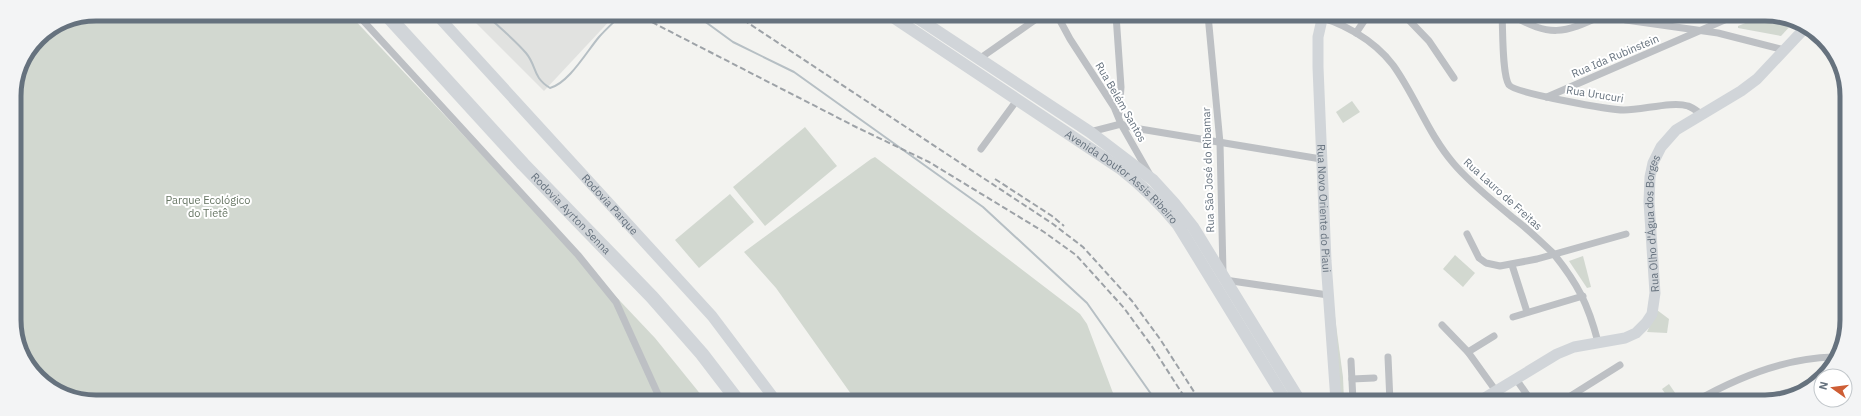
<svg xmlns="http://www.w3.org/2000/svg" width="1861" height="416" viewBox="0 0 1861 416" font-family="'IBM Plex Sans',sans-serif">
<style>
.built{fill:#e1e2e0}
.green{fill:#d2d8d0}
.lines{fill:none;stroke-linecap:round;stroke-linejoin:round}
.stream{stroke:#b6bfc4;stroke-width:2}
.street{stroke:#bdc0c4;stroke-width:7}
.secondary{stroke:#d1d5d9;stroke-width:11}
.primary{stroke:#d1d5d9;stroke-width:12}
.highway{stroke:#d1d5d9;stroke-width:14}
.rail{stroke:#9da2a7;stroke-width:2;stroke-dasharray:6 3;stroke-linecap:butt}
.labels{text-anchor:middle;stroke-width:4;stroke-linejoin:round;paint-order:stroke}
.street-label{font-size:11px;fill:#66727e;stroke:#fff}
.park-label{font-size:11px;fill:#677664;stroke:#fff}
.rim{fill:none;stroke:#66727e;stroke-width:5}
</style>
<rect width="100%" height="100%" fill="#f3f3f0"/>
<!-- built -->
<polygon class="built" points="467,14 616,14 544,91"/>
<!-- green -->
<g class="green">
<polygon points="96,14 349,14 655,338 706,401 80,400 38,378 16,336 14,91 22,60 38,38 65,20"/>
<polygon points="1763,16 1781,16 1794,22 1781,36 1738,28 1738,26"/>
<polygon points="1352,101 1360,112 1343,123 1336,112"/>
<polygon points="805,127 837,166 765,226 733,187"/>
<polygon points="875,157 1080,314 1087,324 1116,401 856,401 776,288 744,252 871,159"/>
<polygon points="730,194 754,222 699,268 675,240"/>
<polygon points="1455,255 1475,273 1463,287 1443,269"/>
<polygon points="1583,256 1591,287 1587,288 1569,261"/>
<polygon points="1333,302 1343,377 1344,401 1338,401"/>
<polygon points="1657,310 1669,319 1667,333 1647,332"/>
<polygon points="1669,384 1680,400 1678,402 1671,402 1662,389"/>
</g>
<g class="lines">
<!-- stream -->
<g class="stream">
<path d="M485,14C499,27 514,39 526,53C537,66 532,77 550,88C569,83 587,51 599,37C606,29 614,22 622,14"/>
<polyline points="696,15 733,42 794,72 983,207 1087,303 1156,401"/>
</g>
<!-- street -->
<g class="street">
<polyline points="357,14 578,255 616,302 661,401"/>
<polyline points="1057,15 1070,39 1114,107 1121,124 1150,175"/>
<polyline points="1116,15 1121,87 1119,114"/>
<polyline points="1208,15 1220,143 1223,272"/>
<path d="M1309,15C1340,20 1374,40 1393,65C1416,97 1428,134 1454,164C1471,184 1492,200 1512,217C1527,228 1540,241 1553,253C1578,284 1588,304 1598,342"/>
<polyline points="1404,15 1429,41 1454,78"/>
<path d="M1502,15C1503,30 1502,75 1509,85C1515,93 1610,110 1624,110C1643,110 1672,101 1688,106C1692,107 1697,111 1701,114"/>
<path d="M1511,15C1551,37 1562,34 1603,15"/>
<polyline points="1616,15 1626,20 1718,33 1784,50"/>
<polyline points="1356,33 1368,15"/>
<polyline points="979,59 1042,15"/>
<polyline points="1547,97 1736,15"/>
<polyline points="1121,124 1134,128 1321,159"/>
<polyline points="1090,132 1121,124"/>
<polyline points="981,149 1017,100"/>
<polyline points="1467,234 1479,258 1486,263 1500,266 1537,259 1626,234"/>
<polyline points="1512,265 1527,312"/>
<polyline points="1225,280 1328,295"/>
<polyline points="1513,317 1583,296"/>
<polyline points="1442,325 1468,352 1496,391"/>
<polyline points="1468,352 1494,336"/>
<polyline points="1388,357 1390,402"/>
<polyline points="1351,361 1353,401"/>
<polyline points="1352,379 1374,378"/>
<polyline points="1516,379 1532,402"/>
<polyline points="1561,402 1620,365"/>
<polyline points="1635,402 1644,398 1650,402"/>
<path d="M1694,402C1736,378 1785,358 1833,357"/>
<polyline points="1752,402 1806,387"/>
</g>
<!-- secondary -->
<g class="secondary">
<path id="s1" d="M436,14L712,316L776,401"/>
<path id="s2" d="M1323,15L1318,37V67L1326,261L1336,401"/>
<path id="s3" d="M1478,402L1557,354L1574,347L1625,338L1636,333L1646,323L1652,314L1655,293L1649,202L1650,177L1653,163L1661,147L1676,130L1741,91L1757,79L1805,28"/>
</g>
<!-- primary -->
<g class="primary">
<path id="s4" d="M890,15L1121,169C1144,187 1160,203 1178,225L1286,401"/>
<polyline points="913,15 1090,132 1153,180 1174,203 1193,227 1300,401"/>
</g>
<!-- highway -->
<path class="highway" id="s5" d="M386,14L523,164L652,297L702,354L738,401"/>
<!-- rail -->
<g class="rail">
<polyline points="636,14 856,127 929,162 1044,232 1076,255 1124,308 1151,345 1187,401"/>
<polyline points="736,15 1053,224 1083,247 1132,301 1160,339 1200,401"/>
<polyline points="995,179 1052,216 1064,226"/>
</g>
</g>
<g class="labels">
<!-- street labels -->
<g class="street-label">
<text transform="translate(1615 56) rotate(-23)" y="4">Rua Ida Rubinstein</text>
<text transform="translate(1595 94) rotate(9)" y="4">Rua Urucuri</text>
<text transform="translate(1121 102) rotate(60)" y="4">Rua Belém Santos</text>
<text transform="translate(1208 170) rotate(-92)" y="4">Rua São José do Ribamar</text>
<text dy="4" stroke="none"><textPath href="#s4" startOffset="283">Avenida Doutor Assis Ribeiro</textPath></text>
<text transform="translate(1503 194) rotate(42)" y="4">Rua Lauro de Freitas</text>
<text dy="4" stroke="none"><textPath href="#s1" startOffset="258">Rodovia Parque</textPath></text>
<text dy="4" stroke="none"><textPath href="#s2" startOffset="194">Rua Novo Oriente do Piaui</textPath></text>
<text dy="4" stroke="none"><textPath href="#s5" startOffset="272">Rodovia Ayrton Senna</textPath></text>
<text dy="4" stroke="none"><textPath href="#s3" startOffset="291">Rua Olho d'Água dos Borges</textPath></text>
</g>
<!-- park labels -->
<g class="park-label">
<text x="208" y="204">Parque Ecológico<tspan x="208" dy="13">do Tietê</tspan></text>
</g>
</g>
<!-- crop -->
<path d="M0 0H1861V416H0ZM96 21H1765A75 75 0 0 1 1840 96V320A75 75 0 0 1 1765 395H96A75 75 0 0 1 21 320V96A75 75 0 0 1 96 21Z" fill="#f3f4f5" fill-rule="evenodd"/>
<path class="rim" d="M96 21H1765A75 75 0 0 1 1840 96V320A75 75 0 0 1 1765 395H96A75 75 0 0 1 21 320V96A75 75 0 0 1 96 21Z"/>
<!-- north arrow -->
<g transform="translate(1833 388) rotate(284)"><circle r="19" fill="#ffffff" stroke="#c2c7cb"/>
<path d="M0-3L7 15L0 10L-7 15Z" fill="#ce5e35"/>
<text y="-6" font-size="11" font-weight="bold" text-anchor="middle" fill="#66727e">N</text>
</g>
</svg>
